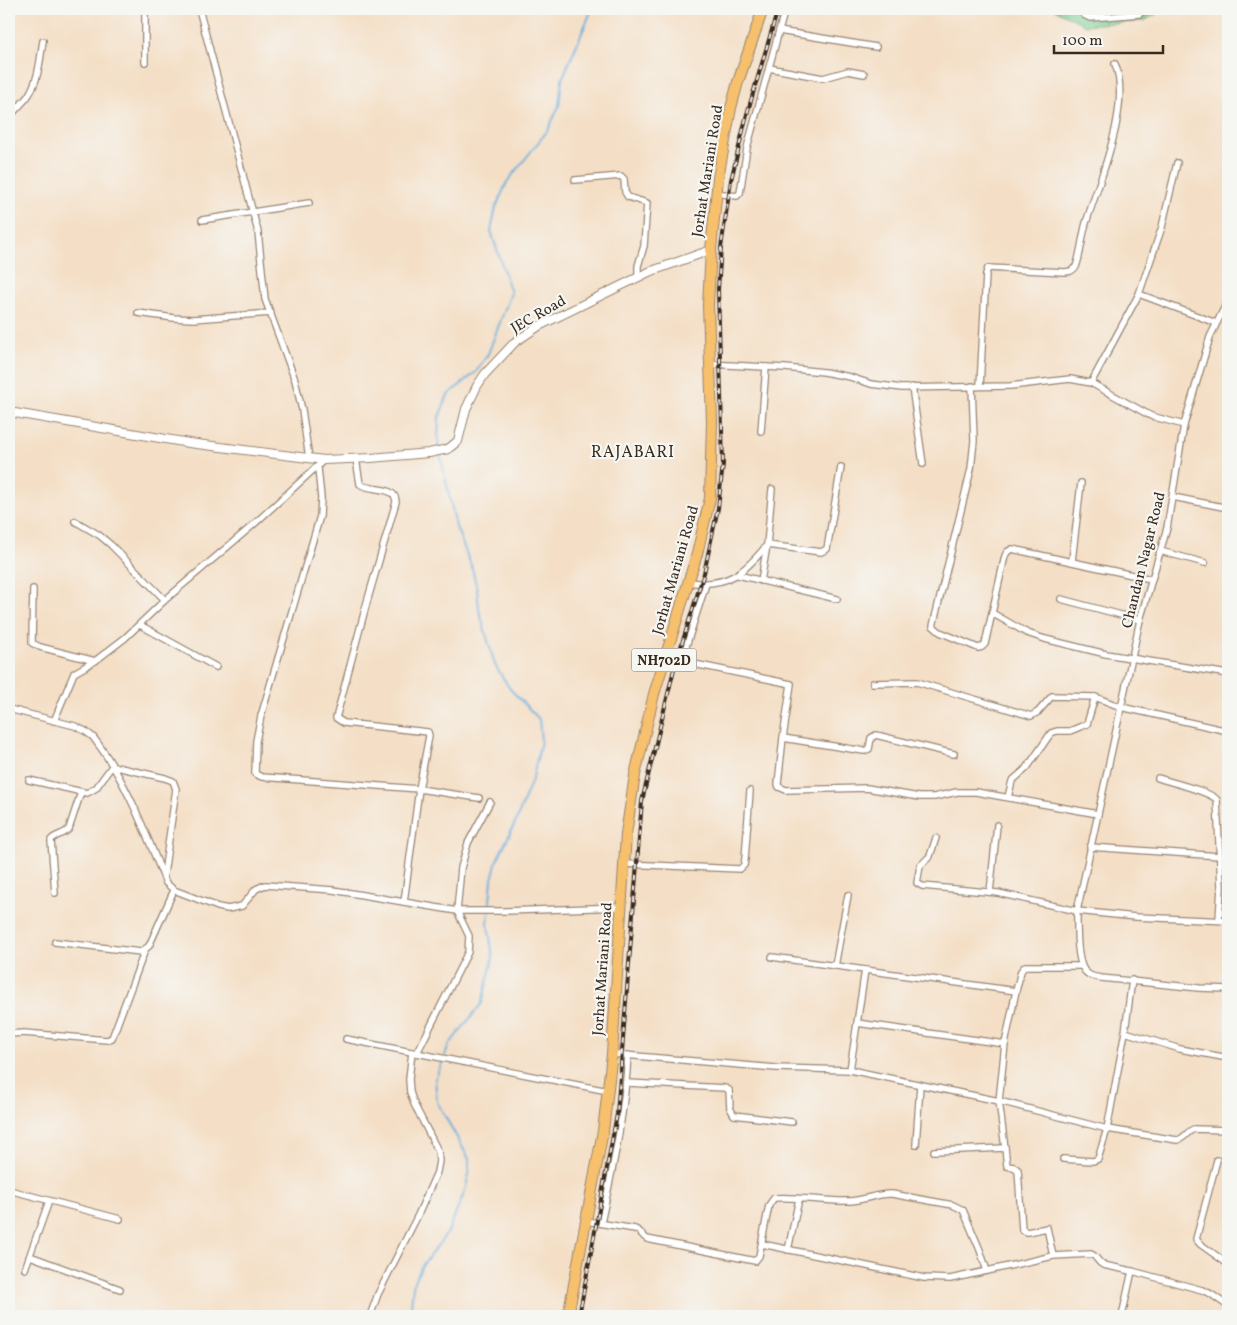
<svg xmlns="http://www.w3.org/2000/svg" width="1237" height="1325" viewBox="0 0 1237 1325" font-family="Vollkorn,serif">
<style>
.grass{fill:url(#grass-tufts);stroke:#5a7c58}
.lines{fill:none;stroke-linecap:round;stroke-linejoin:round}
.stream{stroke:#66acdc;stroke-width:2}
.minor-casing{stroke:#988472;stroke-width:8}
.tertiary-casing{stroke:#988472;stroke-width:10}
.trunk-casing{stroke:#988472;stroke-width:12}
.minor{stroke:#fff;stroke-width:5.5}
.tertiary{stroke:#fff;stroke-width:8}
.trunk{stroke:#f7c06c;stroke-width:10}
.rail-casing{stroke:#3b2a1e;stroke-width:4}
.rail{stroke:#f6f6f2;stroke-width:2;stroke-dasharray:5.5;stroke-linecap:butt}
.labels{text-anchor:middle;stroke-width:4.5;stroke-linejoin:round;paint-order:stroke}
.shield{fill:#f6f6f2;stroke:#73675e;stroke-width:1}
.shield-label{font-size:14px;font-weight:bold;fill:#3b2a1e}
.street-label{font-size:15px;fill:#3b2a1e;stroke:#f6f6f2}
.neighbourhood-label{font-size:16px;letter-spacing:1px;fill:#3b2a1e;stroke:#f6f6f2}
</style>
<defs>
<pattern id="grass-tufts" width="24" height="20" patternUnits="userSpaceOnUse" patternTransform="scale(1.25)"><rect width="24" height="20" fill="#78cf93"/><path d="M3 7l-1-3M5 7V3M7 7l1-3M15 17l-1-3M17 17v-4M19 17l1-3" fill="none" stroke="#64a877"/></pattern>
</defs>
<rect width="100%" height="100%" fill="#f6f6f2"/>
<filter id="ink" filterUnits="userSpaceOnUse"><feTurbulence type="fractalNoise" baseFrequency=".02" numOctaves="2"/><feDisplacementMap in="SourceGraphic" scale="10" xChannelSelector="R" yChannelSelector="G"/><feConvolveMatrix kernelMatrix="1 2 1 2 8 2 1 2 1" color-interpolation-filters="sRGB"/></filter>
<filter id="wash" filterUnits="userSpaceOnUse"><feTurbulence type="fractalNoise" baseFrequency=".0096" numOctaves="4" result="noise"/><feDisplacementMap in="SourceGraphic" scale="20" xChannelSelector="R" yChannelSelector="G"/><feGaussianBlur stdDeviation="1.12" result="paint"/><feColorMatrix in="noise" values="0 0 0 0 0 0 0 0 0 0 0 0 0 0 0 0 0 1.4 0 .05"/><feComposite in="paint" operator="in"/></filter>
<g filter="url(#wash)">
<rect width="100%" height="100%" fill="#f4dfc6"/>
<!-- grass -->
<polygon class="grass" points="1054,9 1165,9 1144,21 1085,25"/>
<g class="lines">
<!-- stream -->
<g class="stream">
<polyline points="439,448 438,440 439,417 448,395 476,372 488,354 511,293 491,231 496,207 507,182 548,130 559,106 562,79 590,14 590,9"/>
<polyline points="440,453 456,527 472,568 477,589 479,610 495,665 510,689 539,719 541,741 533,777 517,819 497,860 492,879 488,924 493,958 482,1003 449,1045 445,1056"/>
<polyline points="410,1316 413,1286 421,1267 448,1232 465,1191 469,1174 469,1159 437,1102 435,1079 443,1061"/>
</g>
</g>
</g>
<g filter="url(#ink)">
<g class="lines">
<defs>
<g id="minor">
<polyline points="145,9 145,62"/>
<polyline points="199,9 258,232 265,299 295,380 302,410 309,458"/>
<polyline points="1083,9 1084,15 1090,18 1139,14 1147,9"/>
<polyline points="779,31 876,47"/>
<polyline points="769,68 823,78 848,71 864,74"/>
<path d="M9,117C15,110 23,103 28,96C39,80 40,59 43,41"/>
<polyline points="575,180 621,176 624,179 625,192 628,197 647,203 644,246 638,266 638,277"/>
<polyline points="716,193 737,196 740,193 747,148 785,9"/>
<polyline points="202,220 309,203"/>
<polyline points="1139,294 1216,323"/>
<polyline points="138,313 174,318 193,319 271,313"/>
<polyline points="709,364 785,368 824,372 850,377 871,384 902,388 1010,386 1070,379 1091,383 1151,416 1184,425 1167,528 1140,620 1077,911 1136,917 1228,921"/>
<polyline points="1091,383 1139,294 1162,227 1177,163"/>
<polyline points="972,386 974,441 971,469 933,626 940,632 978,648 982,647 985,644 992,613"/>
<path d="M980,386L986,274L988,268L1065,272L1071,271L1076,267C1081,253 1082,237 1086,223C1099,181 1132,106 1115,64"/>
<polyline points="912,387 923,464"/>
<polyline points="1184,425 1210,337 1228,300"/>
<polyline points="761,431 766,367"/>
<path d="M356,459L360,484C370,492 396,485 396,502L367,602L336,718L344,723L428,732L429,736L419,789L404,902"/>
<polyline points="318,468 321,498 320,516 261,716 256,741 255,774 262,777 419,789 479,798"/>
<polyline points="1173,497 1228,508"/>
<polyline points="75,521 99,535 111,545 165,600"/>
<polyline points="1160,551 1205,563"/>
<polyline points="1072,561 1081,483"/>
<polyline points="738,575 837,599"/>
<polyline points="1151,579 1012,549 1007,552 1005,556 992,613 1027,633 1045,639 1106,654 1228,674"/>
<polyline points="761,581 767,545 772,489"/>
<path d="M689,582C727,588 745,572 767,545L821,552L827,549L841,467"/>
<polyline points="33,589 32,643 40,647 95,661"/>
<polyline points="1061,599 1140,620"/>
<polyline points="140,625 216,667"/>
<polyline points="665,658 791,684 783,738 864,751 869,749 871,738 876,735 954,754"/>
<polyline points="681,662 706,584"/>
<polyline points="873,683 917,682 1031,716 1038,712 1052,696 1095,697 1121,707 1228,731"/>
<path d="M9,709L75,726L85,731L93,737C127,781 145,832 166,883L174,890L218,907L228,909L242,906L256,889L265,885L333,890L457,911H506L621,907"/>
<polyline points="54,721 74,673 95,661 125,638 165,600 252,526 324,460"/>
<polyline points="783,738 778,784 779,787 786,790 867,788 919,797 934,797 957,792 976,792 1098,814"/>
<path d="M1158,778C1170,782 1210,791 1217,800L1221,887L1219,920"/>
<polyline points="29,780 87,793 96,788 112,766 165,778 173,781 176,789 164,874"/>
<polyline points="1008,797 1012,781 1027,768 1051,733 1057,731 1070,731 1087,724 1095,697"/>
<path d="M936,838L930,856L920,866L917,883L922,886L998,893L1077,911C1077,925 1076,959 1084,970C1088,976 1094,977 1101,978L1199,988L1228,989"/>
<polyline points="1090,847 1220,856"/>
<polyline points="625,864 740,869 744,865 745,859 750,791"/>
<polyline points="990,892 997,825"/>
<path d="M55,893L51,840C56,834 64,835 69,829L81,792"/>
<polyline points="55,942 141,952 149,946 174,890"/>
<polyline points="772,957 865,970"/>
<polyline points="835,966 848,895"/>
<polyline points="857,1023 1005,1044"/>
<polyline points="1125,1032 1180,1049 1228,1058"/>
<polyline points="9,1034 24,1033 107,1040 112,1038 145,950"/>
<polyline points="346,1039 608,1091"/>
<polyline points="417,1053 468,952 469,936 457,911 461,868 468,843 490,802"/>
<path d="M612,1054L776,1068L850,1070L999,1101L1107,1129L1177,1140C1185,1139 1187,1131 1194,1129L1228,1130"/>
<polyline points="850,1070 865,970 1016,991 1021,971 1025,966 1081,966"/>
<polyline points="627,1083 725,1088 729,1090 730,1108 734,1115 792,1122"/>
<polyline points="916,1145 920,1085"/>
<polyline points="1005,1148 999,1101 1005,1044 1016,991"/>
<polyline points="934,1151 1005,1148 1007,1166 1014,1167 1018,1170 1022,1230 1027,1232 1047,1228 1053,1256"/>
<polyline points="1063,1159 1093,1161 1098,1159 1107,1129 1125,1032 1132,980"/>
<polyline points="1217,1160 1196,1239 1200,1244 1228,1264"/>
<polyline points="9,1190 120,1219"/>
<path d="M586,1221L635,1229C641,1231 642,1236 647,1239L755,1261L759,1256L769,1205L774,1198C798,1196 824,1202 849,1201C864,1201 877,1193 892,1194L953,1205L963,1210L980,1250L987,1271L1053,1256L1091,1254C1097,1256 1097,1262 1103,1265L1132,1271L1202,1290L1211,1294L1228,1306"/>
<path d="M601,1223C613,1167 625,1112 628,1055"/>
<polyline points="762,1244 924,1278 950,1279 987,1271"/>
<polyline points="788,1250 799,1199"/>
<polyline points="30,1256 120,1289"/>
<polyline points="25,1269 49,1201"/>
<polyline points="370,1316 378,1294 418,1215 437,1172 439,1161 438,1151 414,1104 410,1092 409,1079 412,1052"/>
<polyline points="1122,1316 1132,1271"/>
</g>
<polyline id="tertiary" points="9,412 189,443 324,460 371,458 429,453 448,449 458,441 466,409 477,386 485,374 515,342 539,326 649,272 711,250"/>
<polyline id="trunk" points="568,1316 603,1131 612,1054 626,834 635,775 654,694 697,554 710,498 712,422 708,305 711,250 718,178 731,108 738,82 763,9"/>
</defs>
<!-- minor casing -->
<use href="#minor" class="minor-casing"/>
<!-- tertiary casing -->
<use href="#tertiary" class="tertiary-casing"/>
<!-- trunk casing -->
<use href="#trunk" class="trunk-casing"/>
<!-- minor -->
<use href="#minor" class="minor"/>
<!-- tertiary -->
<use href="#tertiary" class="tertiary"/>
<!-- trunk -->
<use href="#trunk" class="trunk"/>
<defs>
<polyline id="rail" points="579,1316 617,1114 642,801 674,669 704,573 718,508 723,464 718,289 721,248 731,180 747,114 778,9"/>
</defs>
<!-- rail casing -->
<use href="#rail" class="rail-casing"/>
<!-- rail -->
<use href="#rail" class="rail"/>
</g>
</g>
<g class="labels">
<!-- shield labels -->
<rect class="shield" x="631.5" y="648.5" width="65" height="23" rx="4"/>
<g class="shield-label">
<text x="664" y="665">NH702D</text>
</g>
<!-- street labels -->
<g class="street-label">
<text transform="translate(707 171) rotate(-81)" y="5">Jorhat Mariani Road</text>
<text transform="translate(538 314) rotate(-30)" y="5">JEC Road</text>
<text transform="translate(1143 560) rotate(-76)" y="5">Chandan Nagar Road</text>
<text transform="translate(675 570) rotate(-74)" y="5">Jorhat Mariani Road</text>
<text transform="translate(602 969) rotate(-86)" y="5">Jorhat Mariani Road</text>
</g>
<!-- neighbourhood labels -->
<g class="neighbourhood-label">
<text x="633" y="457">RAJABARI</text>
</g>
</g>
<!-- margin -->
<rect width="1237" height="1325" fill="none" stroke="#f6f6f2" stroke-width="30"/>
<!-- scale -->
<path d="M1054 45v8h109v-8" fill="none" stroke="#3b2a1e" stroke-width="2.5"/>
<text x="1062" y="45" font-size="15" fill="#3b2a1e" stroke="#f6f6f2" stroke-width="4" paint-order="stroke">100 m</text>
</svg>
